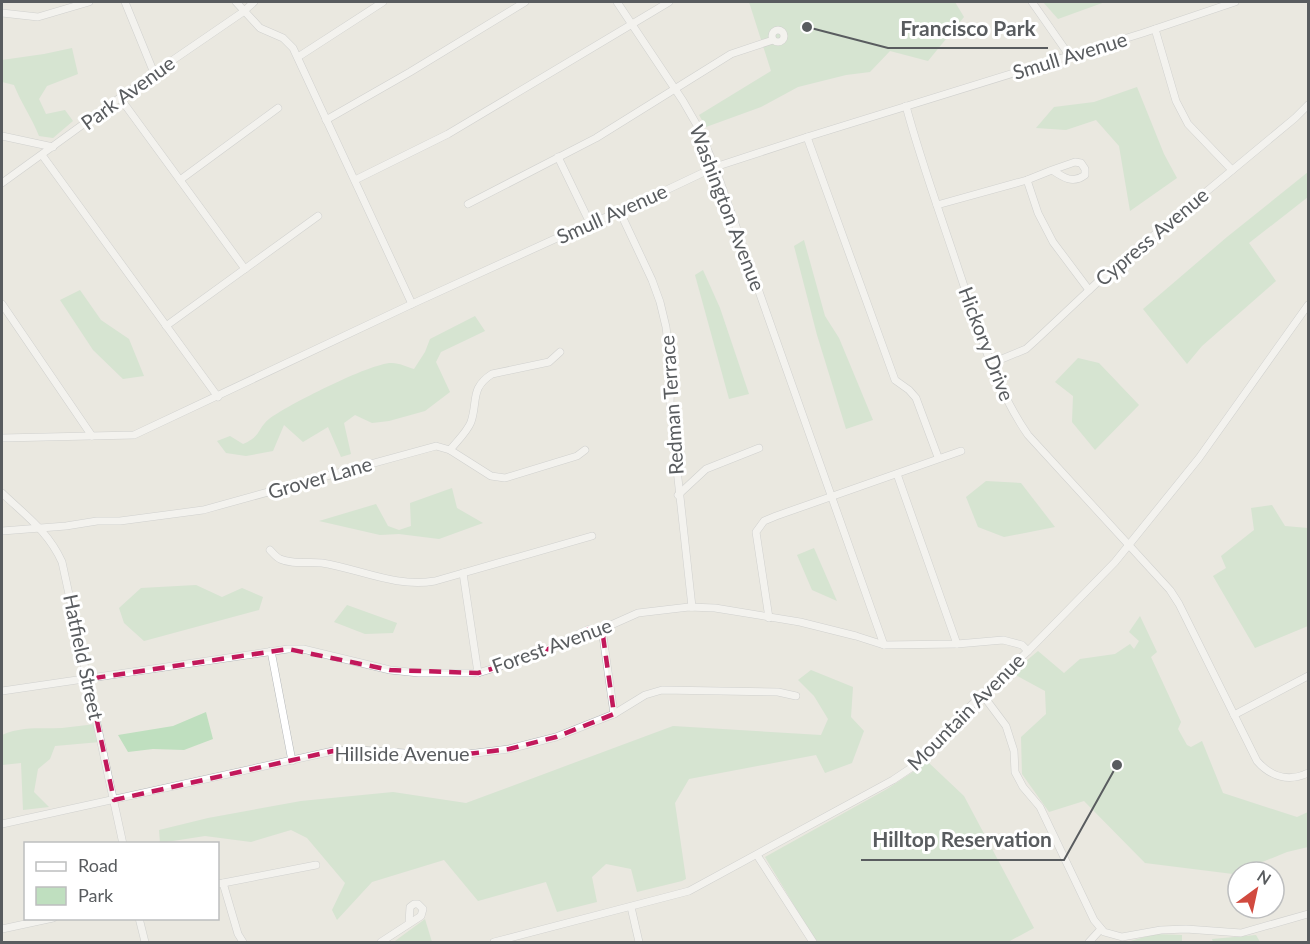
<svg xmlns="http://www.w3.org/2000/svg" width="1310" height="944" viewBox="0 0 1310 944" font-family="Lato,sans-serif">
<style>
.green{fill:#bfdfbf}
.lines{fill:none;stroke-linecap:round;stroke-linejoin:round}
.minor-casing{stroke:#b3b6b9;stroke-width:8}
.minor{stroke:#fff;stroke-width:7}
.marked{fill:none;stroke:#c2185b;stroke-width:4.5;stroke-dasharray:12 8;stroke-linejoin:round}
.labels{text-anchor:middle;stroke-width:6;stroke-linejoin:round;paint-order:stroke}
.street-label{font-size:20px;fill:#595c5f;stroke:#fff}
.leader{fill:none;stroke:#595c5f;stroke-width:2}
.callout-dot{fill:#595c5f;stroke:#fff;stroke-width:2}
.callout-label{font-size:21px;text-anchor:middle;font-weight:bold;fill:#595c5f;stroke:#fff;stroke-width:6;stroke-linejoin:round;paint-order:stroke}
</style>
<rect width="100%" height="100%" fill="#eae8e0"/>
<!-- green -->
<g class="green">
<polygon points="749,2 955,2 964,17 928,61 890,51 870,72 846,75 798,87 761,107 706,127 699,115 771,71"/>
<polygon points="1043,2 1105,2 1058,19"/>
<path d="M72,48L78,74L47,86L39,99L46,114L65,110L73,121L53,138L39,136C32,118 21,103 14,85L2,82V60L44,54Z"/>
<polygon points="1137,87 1164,154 1177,178 1130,211 1119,146 1096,120 1066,130 1036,128 1054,107 1094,102"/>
<polygon points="1308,172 1308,197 1249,243 1276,281 1202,346 1187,364 1143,309 1227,237"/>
<polygon points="804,240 825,316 839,338 873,420 846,429 817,335 794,246"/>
<polygon points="703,270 720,308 749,394 729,399 695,275"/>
<polygon points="80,290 101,320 129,339 144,376 123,379 93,350 60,300"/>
<path d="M475,316L485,331L441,352L436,362L450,392L425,411L389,421L372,423L355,415L344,423L351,454L341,457L328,427L303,442L284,425L273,451L246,456L226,453L217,441L230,436L243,444C261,437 257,429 269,419C286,406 372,362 392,363C399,363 407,367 414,369L425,352L430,339Z"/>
<polygon points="1078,358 1099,363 1139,405 1095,450 1072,422 1073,396 1055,382"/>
<polygon points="986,481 1021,483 1055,527 1004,537 978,527 966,497"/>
<polygon points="452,488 457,508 483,523 439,539 399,534 380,535 319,521 376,504 388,526 399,530 411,526 410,503"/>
<polygon points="1272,505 1285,526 1308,528 1308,626 1255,648 1213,576 1226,568 1221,556 1254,530 1251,508"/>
<polygon points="814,548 837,601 812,590 797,555"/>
<polygon points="196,585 222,597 242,588 263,597 259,610 144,641 124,623 119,608 141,588"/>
<polygon points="347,605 397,623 393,633 365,634 334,622"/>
<polygon points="1140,616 1157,652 1151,657 1181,722 1178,729 1187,745 1191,747 1202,741 1223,793 1297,817 1308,812 1308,847 1287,852 1233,874 1145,863 1084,801 1049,812 1022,774 1021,737 1046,714 1045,691 1012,673 1038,651 1064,673 1080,659 1115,654 1130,644 1134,649 1139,641 1129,632"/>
<polygon points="811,670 853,687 851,717 864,731 852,763 825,773 816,755 689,779 675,803 686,879 682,881 637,892 631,869 606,864 592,877 597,902 557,912 546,882 478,901 444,860 372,882 337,920 332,910 345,883 307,838 291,830 251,842 205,836 160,843 159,830 208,818 301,801 393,792 466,803 673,726 821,735 828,719 814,696 798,680"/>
<polygon points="206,712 213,739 184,750 153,749 128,752 118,735 173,726"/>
<path d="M96,724L100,742L55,746L50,759L38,769L34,792L49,807L23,810L21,763L2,765V735C22,726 41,729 62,728C73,727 85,725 96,724Z"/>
<polygon points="928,762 964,796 1034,928 1008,942 816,942 765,857 887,789"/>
<polygon points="425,919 432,942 397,942 395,941"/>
<polygon points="1155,934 1182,935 1182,942 1127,942"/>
<polygon points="1256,935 1260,942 1213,942 1212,939"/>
</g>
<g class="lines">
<defs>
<g id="minor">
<polyline points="125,2 154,73"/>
<polyline points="236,2 260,28 283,38 293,48 412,304"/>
<polyline points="617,2 683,101 698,127 715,167 884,645"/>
<polyline points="1032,2 1069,55"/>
<polyline points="2,13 38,17 89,2"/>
<polyline points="1155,29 1176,101 1188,124 1232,170"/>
<circle cx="778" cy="36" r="6"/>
<polyline points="298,57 383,2"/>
<polyline points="120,98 245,269"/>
<path d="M906,106C921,162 941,216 959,271C978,327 994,386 1028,435L1170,590L1179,604L1257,761C1271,777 1289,782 1308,773"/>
<polyline points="326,120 410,72 525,2"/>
<polyline points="2,136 53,147"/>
<polyline points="807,137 895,380 909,390 916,398 938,457"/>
<polyline points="42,155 218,397"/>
<polyline points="558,157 590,223"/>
<polyline points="180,180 278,108"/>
<polyline points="355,180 448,134 669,2"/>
<polyline points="1027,180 1038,213 1053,242 1089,290"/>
<polyline points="2,183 154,73 243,12 254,2"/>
<polyline points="468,204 596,138 731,54 773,40"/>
<path d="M937,205L1027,180L1052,170C1064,178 1073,184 1085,175V169L1081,163L1075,162L1052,170"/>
<polyline points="620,212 652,280 660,302 666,327 671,368 670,405 692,607"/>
<polyline points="2,304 92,436"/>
<polyline points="166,326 318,216"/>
<polyline points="992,363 1026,349 1036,340 1101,279 1295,118 1308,105"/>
<polyline points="2,438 134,435 412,304 590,223 620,212 715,167 807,137 1143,33 1235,2"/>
<path d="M450,450C457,441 467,432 471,422C478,401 470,388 492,374L549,362L560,352"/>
<polyline points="897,474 957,644"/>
<path d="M2,493C25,515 48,531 62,562L123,844"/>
<polyline points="678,495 706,469 759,448"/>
<polyline points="2,531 66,526 97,521 120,521 203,510 436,446 450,450 491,476 505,478 577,456 585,450"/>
<path d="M270,550C273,553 276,557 280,559C293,565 308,561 322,563C360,569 396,588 435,581L592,536"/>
<polyline points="463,573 478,673"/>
<polyline points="769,618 756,532 764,521 776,516 961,451"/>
<polyline points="602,629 614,714"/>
<polyline points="271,651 292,761"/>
<polyline points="2,691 288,649 303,649 390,670 419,673 478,673 534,656 589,629 602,629 638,613 689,607 715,608 800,622 856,636 884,645 957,644 1003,640 1022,645 1028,651"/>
<polyline points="982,694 1006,726 1014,751 1015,772 1023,787 1040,807 1094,920 1104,932 1122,937 1161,930 1186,929 1241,933 1308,914"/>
<polyline points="1234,715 1308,676"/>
<polyline points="2,824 333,751 358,750 451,756 509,749 556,737 614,714 645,695 662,690 778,692 796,696"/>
<polyline points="757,855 813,942"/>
<polyline points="223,883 238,934 243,942"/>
<polyline points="218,884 316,865"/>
<polyline points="631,907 639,942"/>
<polyline points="139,918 145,942"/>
<polyline points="2,929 53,918"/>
<polyline points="381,942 421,916 423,909 418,904 414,904 410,907 409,923"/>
<polyline points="494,942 689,891 893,780 911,768 928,753 960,716 1028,651 1115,562 1199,458 1308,305"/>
<polyline points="1089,942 1101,929"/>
</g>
</defs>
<!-- minor casing -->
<use href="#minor" class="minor-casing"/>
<!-- minor -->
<use href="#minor" class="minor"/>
</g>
<!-- marked area -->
<path d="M0 0H1310V944H0ZM589,629H602L614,714L556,737L509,749L451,756L333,751L114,800L88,679L288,649L390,670L478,673L534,656Z" fill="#eae8e0" fill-opacity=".55" fill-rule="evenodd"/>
<path class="marked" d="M589,629H602L614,714L556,737L509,749L451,756L333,751L114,800L88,679L288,649L390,670L478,673L534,656Z"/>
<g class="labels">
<!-- street labels -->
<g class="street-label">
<text transform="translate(1070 56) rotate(-17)" y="7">Smull Avenue</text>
<text transform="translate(128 93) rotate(-36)" y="7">Park Avenue</text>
<text transform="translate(727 208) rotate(69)" y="7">Washington Avenue</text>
<text transform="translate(612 214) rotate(-24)" y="7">Smull Avenue</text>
<text transform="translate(1152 237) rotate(-40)" y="7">Cypress Avenue</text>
<text transform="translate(986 344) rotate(69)" y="7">Hickory Drive</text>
<text transform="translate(672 405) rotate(-94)" y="7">Redman Terrace</text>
<text transform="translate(320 478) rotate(-16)" y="7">Grover Lane</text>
<text transform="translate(552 646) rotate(-20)" y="7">Forest Avenue</text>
<text transform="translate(83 657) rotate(78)" y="7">Hatfield Street</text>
<text transform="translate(966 712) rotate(-45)" y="7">Mountain Avenue</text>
<text x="402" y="761">Hillside Avenue</text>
</g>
</g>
<!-- callouts -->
<path class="leader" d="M807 27L888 48H1048M1117 765L1064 860H861"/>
<g class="callout-dot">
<circle cx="807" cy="27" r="6"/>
<circle cx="1117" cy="765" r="6"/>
</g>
<g class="callout-label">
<text x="968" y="36">Francisco Park</text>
<text x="962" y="847">Hilltop Reservation</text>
</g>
<!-- border -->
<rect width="1310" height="944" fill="none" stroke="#595c5f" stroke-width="6"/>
<!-- legend -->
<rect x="24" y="842" width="195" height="78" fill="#ffffff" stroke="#bdbebf" stroke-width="1.5"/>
<rect x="36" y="862" width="30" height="9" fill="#ffffff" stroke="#bdbebf" stroke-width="1.5"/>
<text x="78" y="872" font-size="18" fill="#595c5f">Road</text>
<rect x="36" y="887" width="30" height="18" fill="#bfdfbf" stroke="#bdbebf" stroke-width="1.5"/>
<text x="78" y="902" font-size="18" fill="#595c5f">Park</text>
<!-- north arrow -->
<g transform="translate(1256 890) rotate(33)"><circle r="28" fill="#ffffff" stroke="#bdbebf" stroke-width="1.5"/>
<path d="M0-4.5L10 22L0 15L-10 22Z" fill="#d14a3f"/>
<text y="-9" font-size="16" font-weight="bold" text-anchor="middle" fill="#595c5f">N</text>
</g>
</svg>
